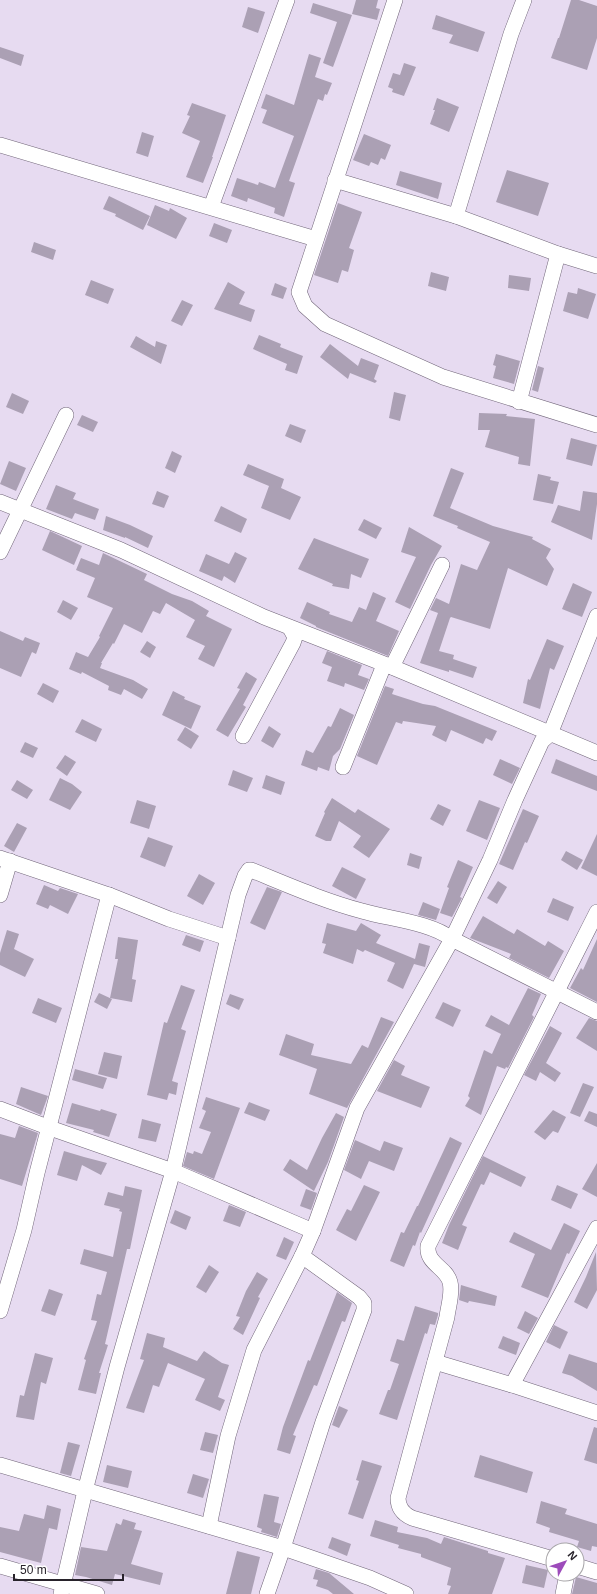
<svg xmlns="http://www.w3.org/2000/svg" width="597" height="1594" viewBox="0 0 597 1594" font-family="Arial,sans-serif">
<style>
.building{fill:#aba0b4}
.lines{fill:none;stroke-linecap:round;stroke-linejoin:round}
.street-casing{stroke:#716679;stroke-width:16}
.street{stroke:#fff;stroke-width:15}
</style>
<rect width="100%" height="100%" fill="#e7dbf1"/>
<!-- building -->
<g class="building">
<polygon points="356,0 378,0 376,8 380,9 377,20 352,14"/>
<polygon points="571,0 579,0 597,6 597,38 587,70 551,58 558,38 559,38"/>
<polygon points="313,3 352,15 333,67 323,63 337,22 310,13"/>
<polygon points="248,7 265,12 258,33 242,27"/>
<polygon points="436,15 485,32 478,52 449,43 453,35 432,29"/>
<polygon points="0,47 24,55 21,66 0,58"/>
<polygon points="309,54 321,58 315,77 332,83 327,95 325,94 323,101 318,99 289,181 295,183 284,217 274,213 275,208 248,198 247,202 231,196 237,178 258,185 259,182 275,188 294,136 262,123 267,110 261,108 266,94 294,105"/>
<polygon points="404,63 416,67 404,96 392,92 393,89 388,87 393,73 400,75"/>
<polygon points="437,98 459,107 449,132 430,124 435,110 433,110"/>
<polygon points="192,103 226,115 212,157 213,157 203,183 186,177 200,141 182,133 190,116 187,115"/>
<polygon points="142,132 154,136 148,157 136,153"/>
<polygon points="364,134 391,145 385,160 381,158 378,165 371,162 369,166 353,160"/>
<polygon points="507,170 549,183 538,216 496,202"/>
<polygon points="400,171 442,183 438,199 396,185"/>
<polygon points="109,196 150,216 143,230 115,216 116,214 103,209"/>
<polygon points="338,203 362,212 349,248 354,250 348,272 342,270 338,283 314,275"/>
<polygon points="155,205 169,211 170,208 187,218 176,239 147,225"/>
<polygon points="214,223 232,230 227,243 209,236"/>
<polygon points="34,242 56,250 53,260 31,252"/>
<polygon points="431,272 449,277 446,291 428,286"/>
<polygon points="509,275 531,278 529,291 508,288"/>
<polygon points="91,280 114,289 108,304 85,295"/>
<polygon points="228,282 245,292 239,304 255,310 251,322 214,309"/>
<polygon points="275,283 287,288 283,299 271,295"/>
<polygon points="578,288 596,294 588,319 563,311 568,292 577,294"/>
<polygon points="182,300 193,305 182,326 171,321"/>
<polygon points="259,335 281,344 280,347 303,356 297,374 285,370 287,364 253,349"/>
<polygon points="136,336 155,347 156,341 167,345 161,364 130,347"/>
<polygon points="330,344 358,366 361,358 379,365 374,379 377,381 375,383 350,373 348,379 320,357"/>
<polygon points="496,354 520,361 514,384 493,378 496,366 493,365"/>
<polygon points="538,366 544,368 538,392 532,390"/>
<polygon points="394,392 406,395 400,421 389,418"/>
<polygon points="12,393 29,401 23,414 6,407"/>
<polygon points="479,413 507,414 506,416 535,419 530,466 518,464 519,457 485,447 490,430 478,430"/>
<polygon points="82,415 98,422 93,432 77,425"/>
<polygon points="290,424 306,430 301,443 285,436"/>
<polygon points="571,438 597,445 592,466 566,459"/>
<polygon points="172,451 182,456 175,473 165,468"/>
<polygon points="9,461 26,468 16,491 0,484"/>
<polygon points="248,464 284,479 281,488 301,497 290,520 261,508 269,486 243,475"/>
<polygon points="451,468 464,473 450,508 493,526 533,537 532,539 551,549 546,558 554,569 547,586 508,568 490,629 451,617 450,618 439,651 454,655 453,659 477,667 473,678 449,670 449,672 420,663 438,613 430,610 436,598 449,604 461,564 477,570 490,542 457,528 458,526 433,516"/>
<polygon points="538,474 551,477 550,480 559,482 553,504 533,500"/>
<polygon points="56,485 76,493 73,499 99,509 95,520 75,513 72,519 46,509"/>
<polygon points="157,491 169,496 164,508 152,504"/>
<polygon points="583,491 597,493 597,504 592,540 551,522 558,505 580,511"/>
<polygon points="221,506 247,519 241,533 214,521"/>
<polygon points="106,516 130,525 153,536 148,548 125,537 125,538 103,530"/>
<polygon points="364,519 382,528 376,539 358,530"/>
<polygon points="409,527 442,546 431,565 410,609 395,602 416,557 401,552"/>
<polygon points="50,531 82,546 74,565 42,550"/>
<polygon points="314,538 369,559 361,578 351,574 349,589 332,586 333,584 298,569"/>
<polygon points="235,552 247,558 235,583 224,576 222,581 199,571 206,554 229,564"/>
<polygon points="103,553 147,574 144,580 172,594 192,601 209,611 206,616 232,629 214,667 198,659 205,646 186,637 195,620 166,603 160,614 153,611 142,633 124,624 114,644 113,643 101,663 102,663 100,668 133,680 148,689 142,699 124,689 121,695 108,690 109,686 82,672 81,674 69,669 76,652 88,657 100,637 99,636 113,608 87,597 95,578 76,570 81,558 99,565"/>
<polygon points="573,583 592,592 582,617 562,609"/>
<polygon points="373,592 386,598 376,621 399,631 388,656 316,627 316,626 300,618 307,602 330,612 329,614 352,622 359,607 366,610"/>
<polygon points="63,600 78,608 71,620 57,612"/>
<polygon points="0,631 23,641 25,637 40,643 36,654 32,652 21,677 0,668"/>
<polygon points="547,639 564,646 554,670 550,668 540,709 523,703 528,679 530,680"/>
<polygon points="147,641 156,647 150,658 140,652"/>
<polygon points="327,651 362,665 358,675 369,679 364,690 345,683 344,687 327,681 332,667 322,663"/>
<polygon points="246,672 257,679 243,705 246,707 228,737 216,730 240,689 237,688"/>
<polygon points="43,683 59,691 53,703 37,694"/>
<polygon points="385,686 394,689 392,694 423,704 435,706 497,731 492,741 486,738 483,744 451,730 446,742 432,735 436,726 403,721 402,724 396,722 377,765 357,756"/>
<polygon points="173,691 185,697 184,699 201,706 191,729 162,715"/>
<polygon points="340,708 354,715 340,749 333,756 329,771 318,767 317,771 301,765 306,750 313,753 328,726 331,727"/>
<polygon points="82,719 102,729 96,742 75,732"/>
<polygon points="269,726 281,734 273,748 261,741"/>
<polygon points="185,727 199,736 191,749 177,740"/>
<polygon points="25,742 38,748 33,758 20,752"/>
<polygon points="65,755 76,762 67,776 56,768"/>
<polygon points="500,759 520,768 512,784 493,775"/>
<polygon points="556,759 597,776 597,791 551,773"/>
<polygon points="233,770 253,778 247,792 228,785"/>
<polygon points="266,775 285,782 281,795 262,788"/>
<polygon points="60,778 72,784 82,792 70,810 49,800"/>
<polygon points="17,780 33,790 27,799 11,790"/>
<polygon points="332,798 355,813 358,809 390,829 369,858 353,847 361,836 339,821 331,841 326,841 315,836 325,813 324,812"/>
<polygon points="137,800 156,806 149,829 130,823"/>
<polygon points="479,800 500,808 487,840 466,831"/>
<polygon points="438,804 451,810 443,826 430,819"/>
<polygon points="523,809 539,816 527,843 525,842 513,870 499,864"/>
<polygon points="17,823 27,828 14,852 4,846"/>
<polygon points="597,834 597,876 581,868"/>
<polygon points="148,837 173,846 165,867 140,857"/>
<polygon points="566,851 583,860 577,870 561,860"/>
<polygon points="410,853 422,857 419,869 407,865"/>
<polygon points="458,860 473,867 460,897 462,898 452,917 440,913 449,888 447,887"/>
<polygon points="342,867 366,879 356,899 332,886"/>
<polygon points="199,874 215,883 203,905 187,896"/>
<polygon points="498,881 507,887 497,904 487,898"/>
<polygon points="44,885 58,891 60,888 78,894 68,914 50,905 48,909 36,904"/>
<polygon points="267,887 282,892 265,930 250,923"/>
<polygon points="553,898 574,907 568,921 547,912"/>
<polygon points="423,902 440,909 436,920 418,915"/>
<polygon points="483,916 514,934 517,929 545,946 548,941 564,951 549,978 509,958 511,954 470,938"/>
<polygon points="327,923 356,931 361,923 381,935 376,943 415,959 419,943 430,946 425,967 414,964 403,989 387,981 395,963 365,950 363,952 357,949 353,964 323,953 326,944 322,943"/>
<polygon points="7,930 19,934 14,949 34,959 25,977 0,965 0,953"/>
<polygon points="186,935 204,941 200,952 182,945"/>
<polygon points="118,937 138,940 132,979 136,980 132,1002 110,998 118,959 115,959"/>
<polygon points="597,939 597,1002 570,988 581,968 583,970"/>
<polygon points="181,985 195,990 181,1029 186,1031 172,1081 178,1083 176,1095 169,1093 167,1100 147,1095 164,1022 167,1023"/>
<polygon points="528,988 541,994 532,1015 534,1017 508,1068 506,1067 505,1069 497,1066 481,1115 465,1106 470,1098 468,1096 484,1050 492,1054 501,1034 485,1026 491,1015 509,1025"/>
<polygon points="99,993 112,999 107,1009 94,1002"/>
<polygon points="230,994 244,999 239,1010 226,1004"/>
<polygon points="38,998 62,1008 56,1023 32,1013"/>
<polygon points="443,1002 461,1010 453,1027 435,1018"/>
<polygon points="381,1017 394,1022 347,1108 309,1094 317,1069 279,1055 286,1034 314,1044 311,1055 351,1064 362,1045 368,1048"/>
<polygon points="589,1018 597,1021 597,1051 576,1038"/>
<polygon points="550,1026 562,1033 546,1063 561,1073 555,1082 540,1072 536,1081 524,1075"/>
<polygon points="104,1052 122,1056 117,1079 98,1074"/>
<polygon points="394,1060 405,1066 401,1075 430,1087 421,1108 377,1091"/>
<polygon points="75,1069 107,1078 103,1089 72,1080"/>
<polygon points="583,1083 594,1087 580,1117 570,1113"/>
<polygon points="21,1087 48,1096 41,1115 16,1104"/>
<polygon points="206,1097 240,1108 214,1179 183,1166 187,1152 193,1154 194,1151 202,1154 211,1132 199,1128 206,1111 202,1109"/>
<polygon points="249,1102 270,1110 265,1121 244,1113"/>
<polygon points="72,1103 100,1111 101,1109 117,1114 109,1137 93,1132 94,1130 66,1123"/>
<polygon points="553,1110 566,1117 558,1133 553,1131 545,1140 534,1132"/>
<polygon points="589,1111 597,1114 597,1127 584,1121"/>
<polygon points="336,1113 344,1117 328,1162 314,1191 283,1170 290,1159 307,1170 322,1138"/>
<polygon points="142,1119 161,1124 156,1142 138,1138"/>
<polygon points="19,1126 38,1133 22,1186 0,1179 0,1134 15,1138"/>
<polygon points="450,1137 462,1143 421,1233 420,1232 415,1246 413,1245 404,1267 390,1261 401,1232 404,1233 417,1206 418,1206"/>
<polygon points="355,1140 380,1151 384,1141 403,1148 394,1171 369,1161 361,1179 344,1170"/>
<polygon points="64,1151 84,1157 107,1163 101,1175 82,1165 77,1181 57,1175"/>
<polygon points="483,1156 526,1177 521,1187 490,1172 484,1185 481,1184 462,1225 467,1227 458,1250 442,1243 449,1225"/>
<polygon points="597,1163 597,1197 582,1189"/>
<polygon points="364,1185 380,1192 356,1241 336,1230 347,1209 351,1211"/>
<polygon points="557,1185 578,1194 571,1209 551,1200"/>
<polygon points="125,1186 142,1190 130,1249 127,1249 105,1344 108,1345 99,1373 101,1373 96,1394 78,1390 86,1360 84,1359 97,1321 91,1320 97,1294 101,1295 107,1272 80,1264 84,1249 113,1257 122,1212 119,1211 120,1209 104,1205 108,1192 123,1196"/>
<polygon points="306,1189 317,1193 311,1210 300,1206"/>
<polygon points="229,1205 246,1212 240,1227 223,1221"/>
<polygon points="175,1210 191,1217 186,1230 170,1223"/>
<polygon points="564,1223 580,1231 569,1254 567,1253 548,1298 521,1287 535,1254 509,1242 514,1232 551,1250"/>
<polygon points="284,1237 294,1242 286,1260 276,1256"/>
<polygon points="596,1252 597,1290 587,1309 574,1302 586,1277"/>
<polygon points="209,1265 219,1272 206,1293 196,1287"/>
<polygon points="257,1272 268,1279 258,1297 260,1298 243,1335 233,1329 240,1317 236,1316 246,1291"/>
<polygon points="461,1285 497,1296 495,1306 469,1301 468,1303 459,1300"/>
<polygon points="49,1289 63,1294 55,1316 41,1311"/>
<polygon points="337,1292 352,1303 345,1322 342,1321 317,1386 314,1385 293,1435 296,1436 290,1454 277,1450 283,1427 308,1360 310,1361"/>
<polygon points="415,1306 438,1313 438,1315 435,1325 430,1324 427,1334 425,1333 397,1420 379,1414 388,1390 390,1390 399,1364 390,1361 397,1339 404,1341"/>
<polygon points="525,1311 538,1318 529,1334 517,1328"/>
<polygon points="554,1325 568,1332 560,1349 546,1342"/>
<polygon points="147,1333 165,1338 163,1347 197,1361 204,1351 222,1363 229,1365 218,1397 225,1400 220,1411 195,1400 205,1379 168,1363 159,1387 153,1385 144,1413 126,1408 144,1360 140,1359"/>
<polygon points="503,1336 520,1343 516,1355 498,1348"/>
<polygon points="35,1353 53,1358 46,1384 41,1382 34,1420 16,1417 20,1395 24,1396"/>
<polygon points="569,1354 597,1363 597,1391 572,1376 562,1373"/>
<polygon points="339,1406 348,1410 339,1428 332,1425"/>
<polygon points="594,1427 597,1428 597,1464 584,1460"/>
<polygon points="205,1432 218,1435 213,1453 200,1450"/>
<polygon points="68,1442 80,1445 71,1476 60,1473"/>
<polygon points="480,1455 533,1472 527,1493 474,1477"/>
<polygon points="362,1460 382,1466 363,1519 348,1514 359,1481 356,1480"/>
<polygon points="107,1465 132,1471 128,1488 103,1482"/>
<polygon points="193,1474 209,1479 203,1498 187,1493"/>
<polygon points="264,1494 279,1497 274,1522 281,1524 277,1537 261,1532 262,1529 257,1527"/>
<polygon points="541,1501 567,1509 565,1514 597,1524 597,1547 592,1546 591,1551 577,1547 579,1541 549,1532 550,1528 536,1523"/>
<polygon points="47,1505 61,1509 57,1530 49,1528 41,1563 0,1552 0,1527 19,1531 24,1514 44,1519"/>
<polygon points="123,1519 136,1523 134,1529 142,1531 131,1564 163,1573 160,1585 115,1574 112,1585 86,1577 75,1575 81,1547 107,1551 116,1523 121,1525"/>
<polygon points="375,1520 398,1527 397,1532 427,1538 441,1544 444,1537 488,1551 488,1553 505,1558 492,1594 448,1594 451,1586 447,1585 451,1568 421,1557 421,1554 398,1548 399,1545 370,1536"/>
<polygon points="332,1537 351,1544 347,1556 328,1548"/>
<polygon points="237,1551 260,1557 251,1594 226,1594"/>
<polygon points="526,1565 548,1570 544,1588 522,1583"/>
<polygon points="316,1569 329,1573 354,1594 333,1594 328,1590 316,1586 318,1580 313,1579"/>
<polygon points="576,1577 597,1583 597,1594 572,1594"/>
</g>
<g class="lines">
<defs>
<g id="street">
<polyline points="395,0 299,292 305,306 325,324 443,377 597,425"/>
<polyline points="0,145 316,239"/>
<polyline points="335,180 456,216 558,254 597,266"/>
<polyline points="211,207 287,0"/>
<polyline points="456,216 511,34 524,0"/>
<polyline points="519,402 558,254"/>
<polyline points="0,502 121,550 264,617 392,667 597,753"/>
<polyline points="0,552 66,415"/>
<polyline points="392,667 442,565"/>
<polyline points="243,736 293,643 295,637 290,628"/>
<polyline points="343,767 384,665"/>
<polyline points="0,858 109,895 169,919 228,938"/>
<polyline points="0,895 10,861"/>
<polyline points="0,1109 50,1128 173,1171 313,1231"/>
<polyline points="0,1311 24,1230 37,1173 109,895"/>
<polyline points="435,1362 512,1385 597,1413"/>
<polyline points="512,1385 597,1228"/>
<polyline points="0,1465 283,1548 370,1578 406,1594"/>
<polyline points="209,1526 228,1436 254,1350 302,1256 313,1231 357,1108 452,939 490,860 515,800 542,741 550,734 597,616"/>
<path d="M553,1559L412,1518C403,1514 398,1508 398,1498L447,1317C448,1307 453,1293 450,1282C446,1267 426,1264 428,1246L597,912"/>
<polyline points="0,1566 97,1594"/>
<polyline points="577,1566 597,1572"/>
<path d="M61,1594L85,1491L117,1367L173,1171L238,895L245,876L249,870H251C288,885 324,901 362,911C389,919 430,922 452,939L597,1012"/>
<polyline points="267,1594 283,1548 323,1422 364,1310 364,1303 359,1297 302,1256"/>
<polyline points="563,1594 567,1574"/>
</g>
</defs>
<!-- street casing -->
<use href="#street" class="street-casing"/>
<!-- street -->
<use href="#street" class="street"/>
</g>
<!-- north arrow -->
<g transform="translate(565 1562) rotate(50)"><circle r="19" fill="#ffffff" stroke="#a9a7aa"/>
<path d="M0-3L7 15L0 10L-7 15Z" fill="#9d4bbb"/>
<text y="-6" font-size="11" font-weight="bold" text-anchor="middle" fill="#28232b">N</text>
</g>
<!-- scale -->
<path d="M14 1574v6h109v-6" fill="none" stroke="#28232b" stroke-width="2"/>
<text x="20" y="1574" font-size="12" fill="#28232b" stroke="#ffffff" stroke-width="3" paint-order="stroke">50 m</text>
</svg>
